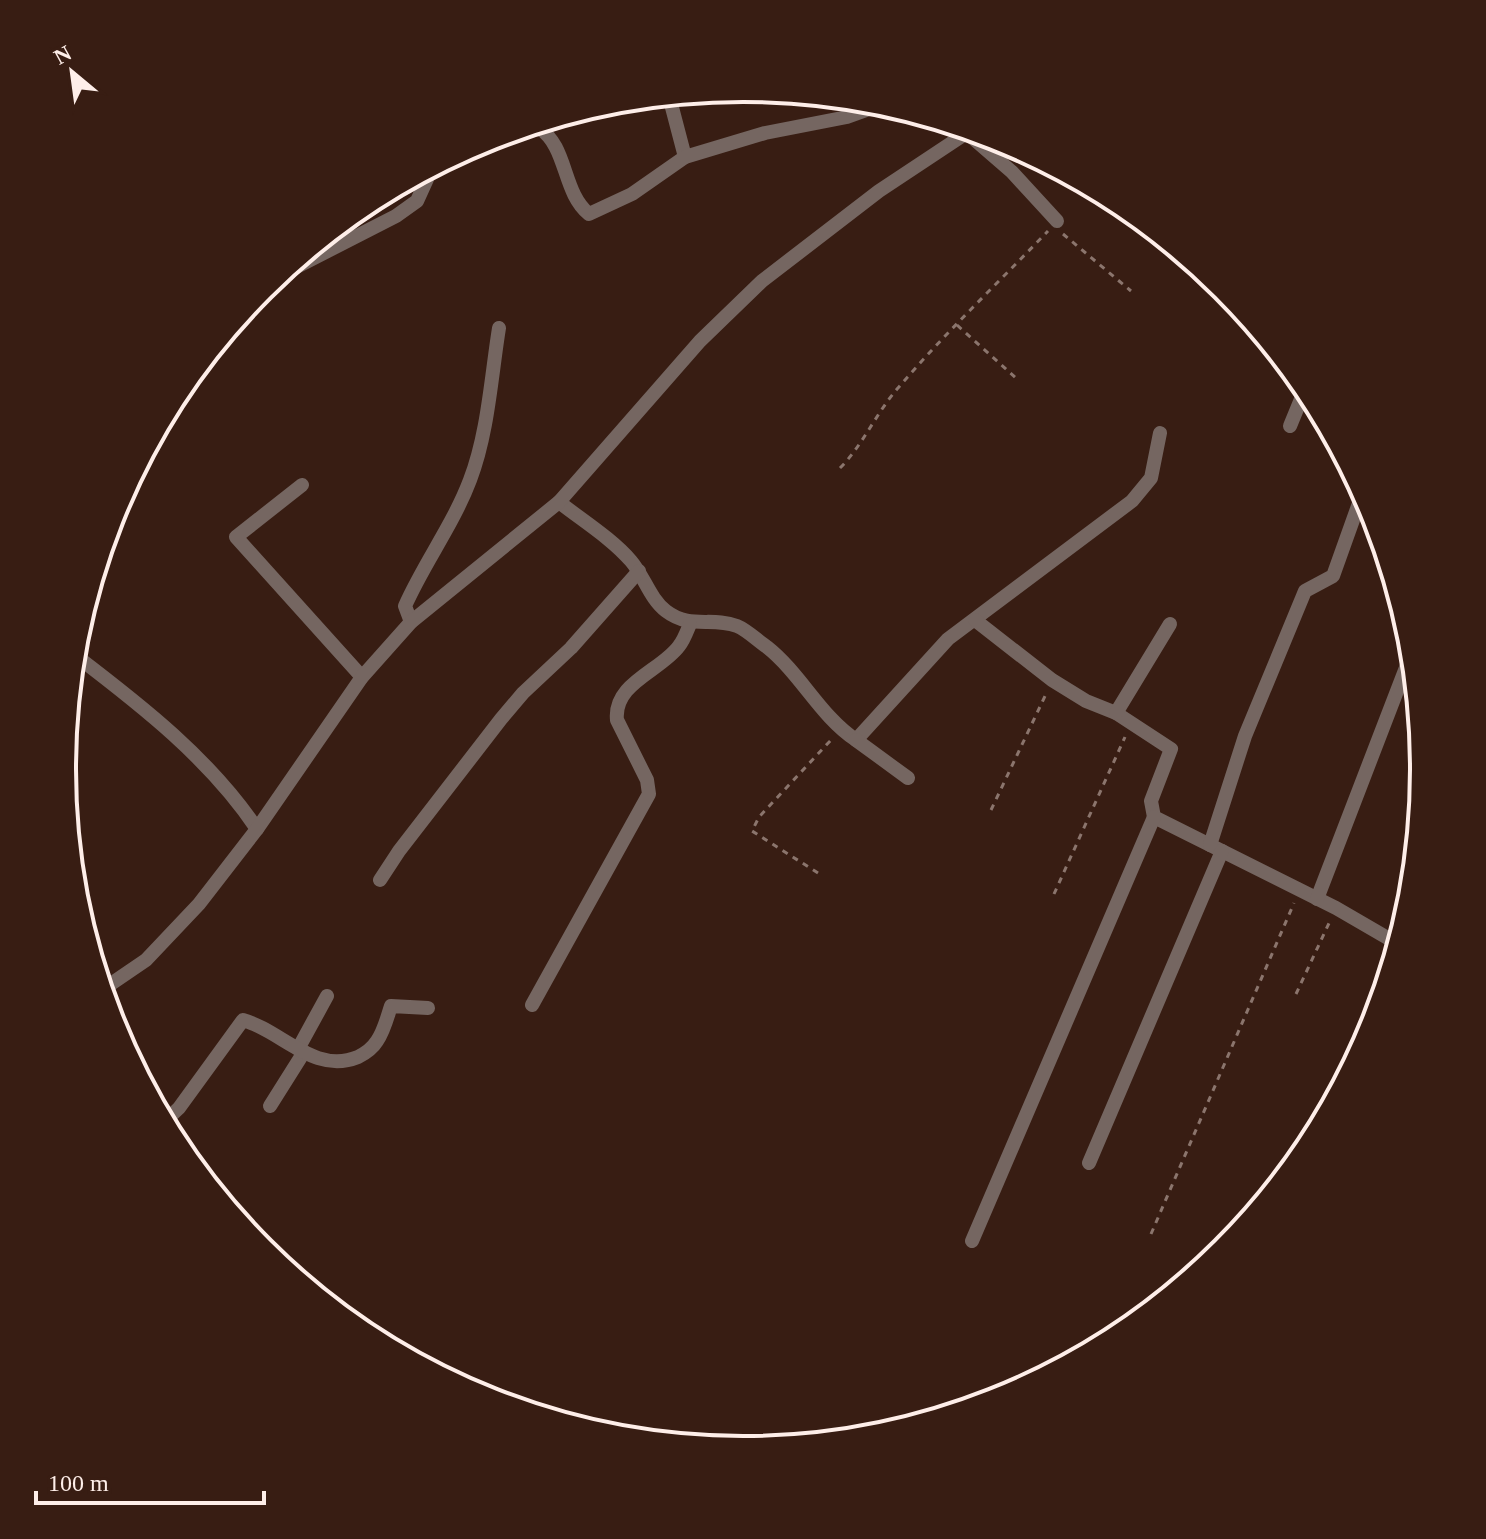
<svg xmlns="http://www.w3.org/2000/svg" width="1486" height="1539" viewBox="0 0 1486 1539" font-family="Georgia,serif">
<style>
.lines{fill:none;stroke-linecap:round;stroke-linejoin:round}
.path{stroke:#8b756d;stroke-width:3;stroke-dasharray:6 6;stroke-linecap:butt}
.minor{stroke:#756661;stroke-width:14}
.rim{fill:none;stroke:#feeee9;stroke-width:4}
</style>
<rect width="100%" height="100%" fill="#381d13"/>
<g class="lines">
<!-- path -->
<g class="path">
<polyline points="1063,234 1131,291"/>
<polyline points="957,325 1017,379"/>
<path d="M840,468C863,445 876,413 898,388C945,333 998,283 1048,231"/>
<polyline points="991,810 1046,694"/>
<polyline points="818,873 752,831 759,817 831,740"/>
<polyline points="1054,894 1125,737"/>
<polyline points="1296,994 1330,921"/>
<polyline points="1301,1158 1388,976"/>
<polyline points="1151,1234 1294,903"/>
</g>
<!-- minor -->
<g class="minor">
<polyline points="669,96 685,157"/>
<path d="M521,129L539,128C568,147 562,192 589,214L632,194L685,157L765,133L847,117L883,104"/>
<polyline points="967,133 1012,172 1057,221"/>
<polyline points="271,280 396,216 417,201 427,179"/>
<polyline points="1290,426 1306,387"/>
<polyline points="302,485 236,537 362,677"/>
<path d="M559,502C583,521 611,538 631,561C644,576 650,599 666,611C691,630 711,616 737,626C747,630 758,641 767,647C801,674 820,716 856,740L948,639L1132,501L1151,478L1160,433"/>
<polyline points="975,620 1052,680 1086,701 1116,713 1171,749 1151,801 1154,817 1336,908 1398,944"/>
<path d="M411,622L405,606C424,563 453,525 470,480C488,433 491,378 499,328"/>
<path d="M75,655C142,706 210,759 257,829"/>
<polyline points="1116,713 1170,624"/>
<polyline points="856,740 908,778"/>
<polyline points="1210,845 1245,736 1305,591 1333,576 1363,492"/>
<polyline points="380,880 399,851 501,719 523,693 571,648 639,571"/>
<polyline points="1317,899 1412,652"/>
<polyline points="102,990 146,960 199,904 257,829 362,677 411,622 559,502 700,341 762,281 879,191 971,130"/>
<path d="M532,1005L649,794L647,780L617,720C613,683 661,671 679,646C684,640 687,631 690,624"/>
<polyline points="298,1049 327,996"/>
<polyline points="270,1106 304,1052"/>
<path d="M163,1123L179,1108L243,1020C282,1031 314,1075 358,1057C366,1053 372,1049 377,1041C384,1031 387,1018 391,1006L428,1008"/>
<polyline points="1089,1163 1222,851"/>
<polyline points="972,1241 1154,817"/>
</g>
</g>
<!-- crop -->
<path d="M0 0H1486V1539H0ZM76 769a667 667 0 1 1 1334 0a667 667 0 1 1-1334 0Z" fill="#381d13" fill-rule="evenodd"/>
<path class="rim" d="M76 769a667 667 0 1 1 1334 0a667 667 0 1 1-1334 0Z"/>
<!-- north arrow -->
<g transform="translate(72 72) rotate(331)" stroke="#381d13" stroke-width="6" paint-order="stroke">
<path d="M0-6L14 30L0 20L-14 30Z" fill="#feeee9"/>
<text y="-12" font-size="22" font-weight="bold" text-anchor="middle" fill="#feeee9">N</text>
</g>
<!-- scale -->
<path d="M36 1491v12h228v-12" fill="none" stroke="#feeee9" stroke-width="4"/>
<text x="48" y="1491" font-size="24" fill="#feeee9" stroke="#381d13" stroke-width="6" paint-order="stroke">100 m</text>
</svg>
